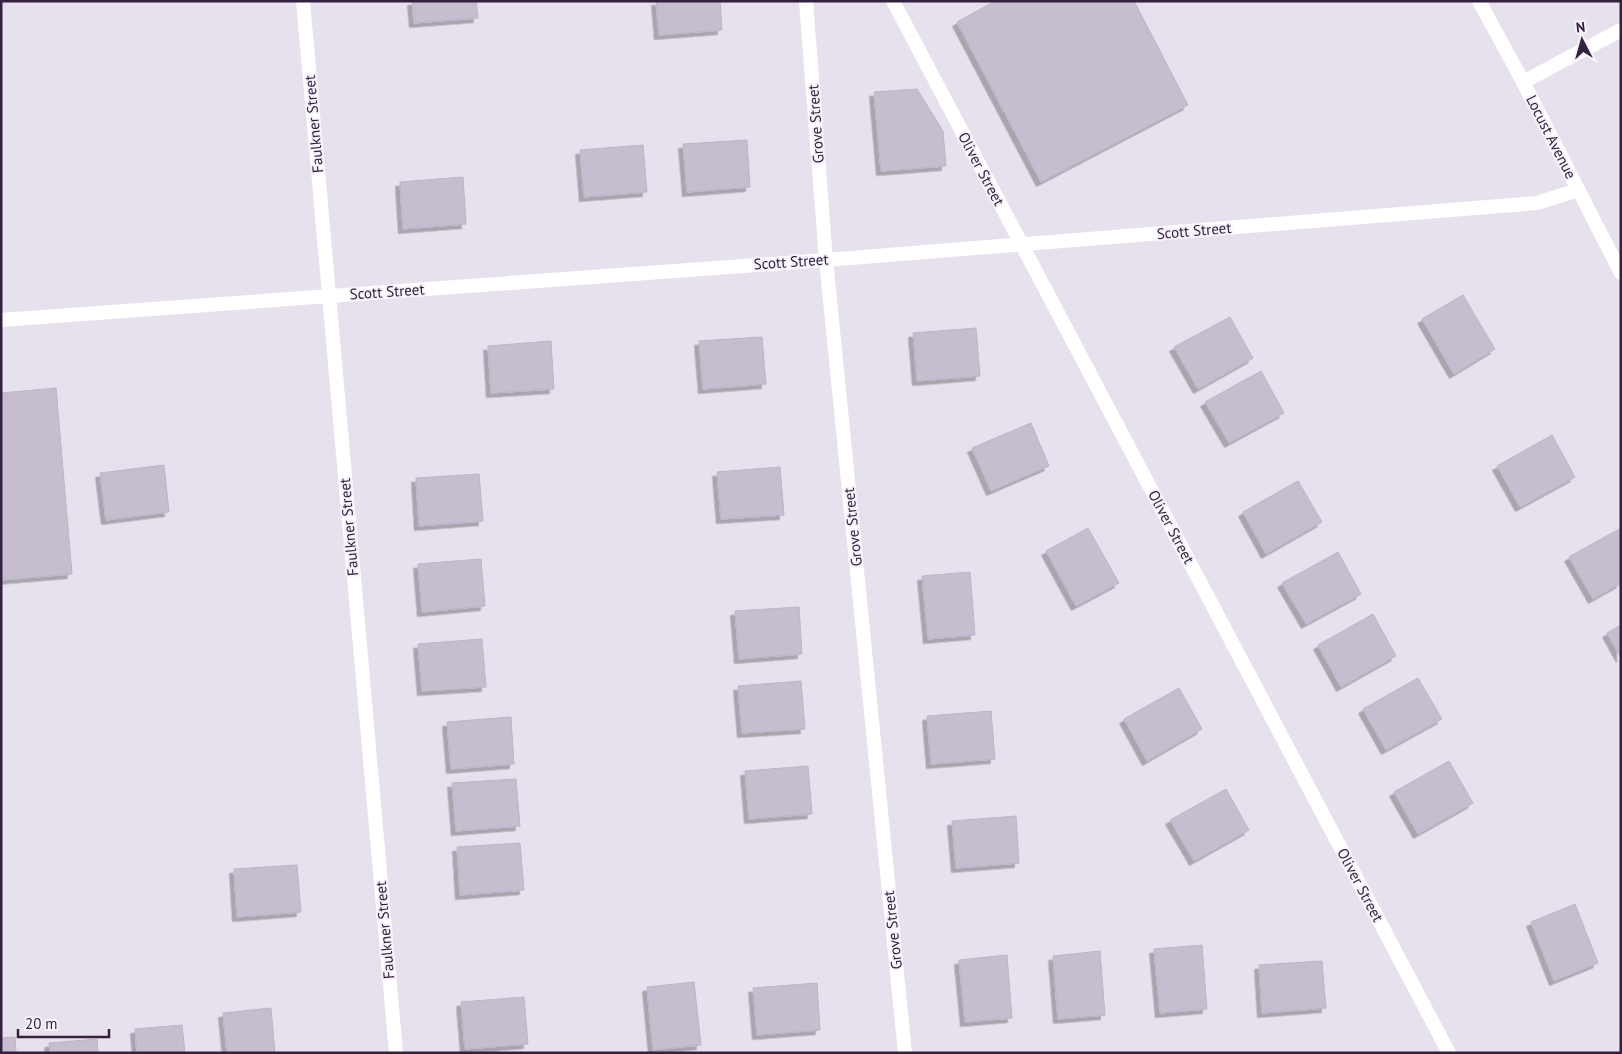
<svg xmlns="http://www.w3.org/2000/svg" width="1622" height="1054" viewBox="0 0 1622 1054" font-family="'PT Sans',sans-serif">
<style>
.building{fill:#c6bdce;stroke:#beb3c8;filter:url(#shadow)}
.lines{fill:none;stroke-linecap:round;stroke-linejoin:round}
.minor{stroke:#fff;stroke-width:14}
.labels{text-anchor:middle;stroke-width:4;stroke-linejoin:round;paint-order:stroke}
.street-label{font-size:15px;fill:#352040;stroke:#f5f2f9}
</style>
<defs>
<filter id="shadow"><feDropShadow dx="-4.5" dy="4.5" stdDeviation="0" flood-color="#0004"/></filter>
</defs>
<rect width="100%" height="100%" fill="#e7e1ed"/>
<!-- building -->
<g class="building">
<polygon points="412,1 476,1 478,18 414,23"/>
<polygon points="656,1 720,1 722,30 659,35"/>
<polygon points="995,1 1134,1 1188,105 1041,182 957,22"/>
<polygon points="917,89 943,131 946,166 881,171 874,92"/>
<polygon points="747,140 750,187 687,192 683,144"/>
<polygon points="643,145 647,192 584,197 580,150"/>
<polygon points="463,177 466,224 403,229 400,182"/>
<polygon points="1463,295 1495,349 1454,374 1422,319"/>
<polygon points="1230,317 1253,358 1198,389 1174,347"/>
<polygon points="976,328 980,376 917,381 913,333"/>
<polygon points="762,337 766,384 703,389 699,341"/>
<polygon points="551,341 554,389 491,393 488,346"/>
<polygon points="1261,371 1284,413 1229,443 1205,402"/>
<polygon points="56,388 72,574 1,580 1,393"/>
<polygon points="1031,423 1049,466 991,491 972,448"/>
<polygon points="1552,435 1575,477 1520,507 1497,466"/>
<polygon points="164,465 169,512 106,520 100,473"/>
<polygon points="780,467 784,515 721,519 717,472"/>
<polygon points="479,474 483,521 419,526 416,478"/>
<polygon points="1298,481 1322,522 1266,554 1243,512"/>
<polygon points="1088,528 1119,583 1076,606 1046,551"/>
<polygon points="1621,528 1621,583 1593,599 1569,557"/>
<polygon points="1338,552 1361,594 1306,624 1282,583"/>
<polygon points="481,559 485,606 422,612 418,564"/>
<polygon points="970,572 975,635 928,639 922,576"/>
<polygon points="799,607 802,654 739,659 735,611"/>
<polygon points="1373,614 1396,656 1341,687 1318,645"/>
<polygon points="1621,625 1621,658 1607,633"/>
<polygon points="482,639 486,687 422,691 418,644"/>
<polygon points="1418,678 1442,719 1386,750 1363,709"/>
<polygon points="801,681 805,729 742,733 738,686"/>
<polygon points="1179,688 1202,729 1147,761 1124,719"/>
<polygon points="991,711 995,759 931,764 927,716"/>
<polygon points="511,717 514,764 451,769 447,722"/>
<polygon points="1449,761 1473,803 1418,834 1394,792"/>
<polygon points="808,766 812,814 749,819 745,771"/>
<polygon points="516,779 520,826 456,831 452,783"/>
<polygon points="1226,789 1249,830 1194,861 1170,820"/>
<polygon points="1016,816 1019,863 956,868 952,821"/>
<polygon points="520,843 524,890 460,895 457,847"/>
<polygon points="297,865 301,912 237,917 234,869"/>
<polygon points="1575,904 1598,963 1554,981 1531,922"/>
<polygon points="1202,945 1207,1009 1160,1013 1154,949"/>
<polygon points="1100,951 1105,1015 1058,1019 1053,956"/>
<polygon points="1007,955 1012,1018 965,1022 959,960"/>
<polygon points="1322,961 1326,1008 1262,1013 1259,965"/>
<polygon points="694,982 701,1045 653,1050 647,987"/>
<polygon points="817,983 820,1030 757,1035 753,988"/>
<polygon points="524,997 528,1044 465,1049 461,1002"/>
<polygon points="271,1008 275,1053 227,1053 223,1013"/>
<polygon points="182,1025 185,1053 137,1053 135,1029"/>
<polygon points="15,1037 16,1053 1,1053 1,1038"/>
<polygon points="97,1039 98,1053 50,1053 49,1043"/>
</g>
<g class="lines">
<!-- minor -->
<g class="minor">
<polyline points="303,1 396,1053"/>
<polyline points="806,1 826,260 905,1053"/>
<polyline points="893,1 1449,1053"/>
<polyline points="1479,1 1523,82 1621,273"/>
<polyline points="1523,82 1621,30"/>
<polyline points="1,320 826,260 1537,203 1578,190"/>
</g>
</g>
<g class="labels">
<!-- street labels -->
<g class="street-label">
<text transform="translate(314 124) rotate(-95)" y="5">Faulkner Street</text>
<text transform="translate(816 124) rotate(-94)" y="5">Grove Street</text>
<text transform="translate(1551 137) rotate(63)" y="5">Locust Avenue</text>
<text transform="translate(981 169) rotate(62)" y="5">Oliver Street</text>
<text transform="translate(1194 231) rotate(-5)" y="5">Scott Street</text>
<text transform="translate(791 262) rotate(-4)" y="5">Scott Street</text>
<text transform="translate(387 292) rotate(-4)" y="5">Scott Street</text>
<text transform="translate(349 527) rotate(-95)" y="5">Faulkner Street</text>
<text transform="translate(853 527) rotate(-96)" y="5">Grove Street</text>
<text transform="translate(1171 527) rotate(62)" y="5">Oliver Street</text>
<text transform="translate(1360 885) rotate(62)" y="5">Oliver Street</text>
<text transform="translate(385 930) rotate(-95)" y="5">Faulkner Street</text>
<text transform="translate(893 930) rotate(-96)" y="5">Grove Street</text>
</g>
</g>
<!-- border -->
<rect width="1622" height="1054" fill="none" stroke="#352040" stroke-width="5"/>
<!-- north arrow -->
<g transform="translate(1582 40) rotate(354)" stroke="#f5f2f9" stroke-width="4" paint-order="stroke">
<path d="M0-4L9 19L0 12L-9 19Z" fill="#352040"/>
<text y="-8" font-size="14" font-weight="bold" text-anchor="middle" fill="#352040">N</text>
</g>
<!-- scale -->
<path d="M18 1029v8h91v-8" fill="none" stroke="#352040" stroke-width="2.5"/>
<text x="25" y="1029" font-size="15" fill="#352040" stroke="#f5f2f9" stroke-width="4" paint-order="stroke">20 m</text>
</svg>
